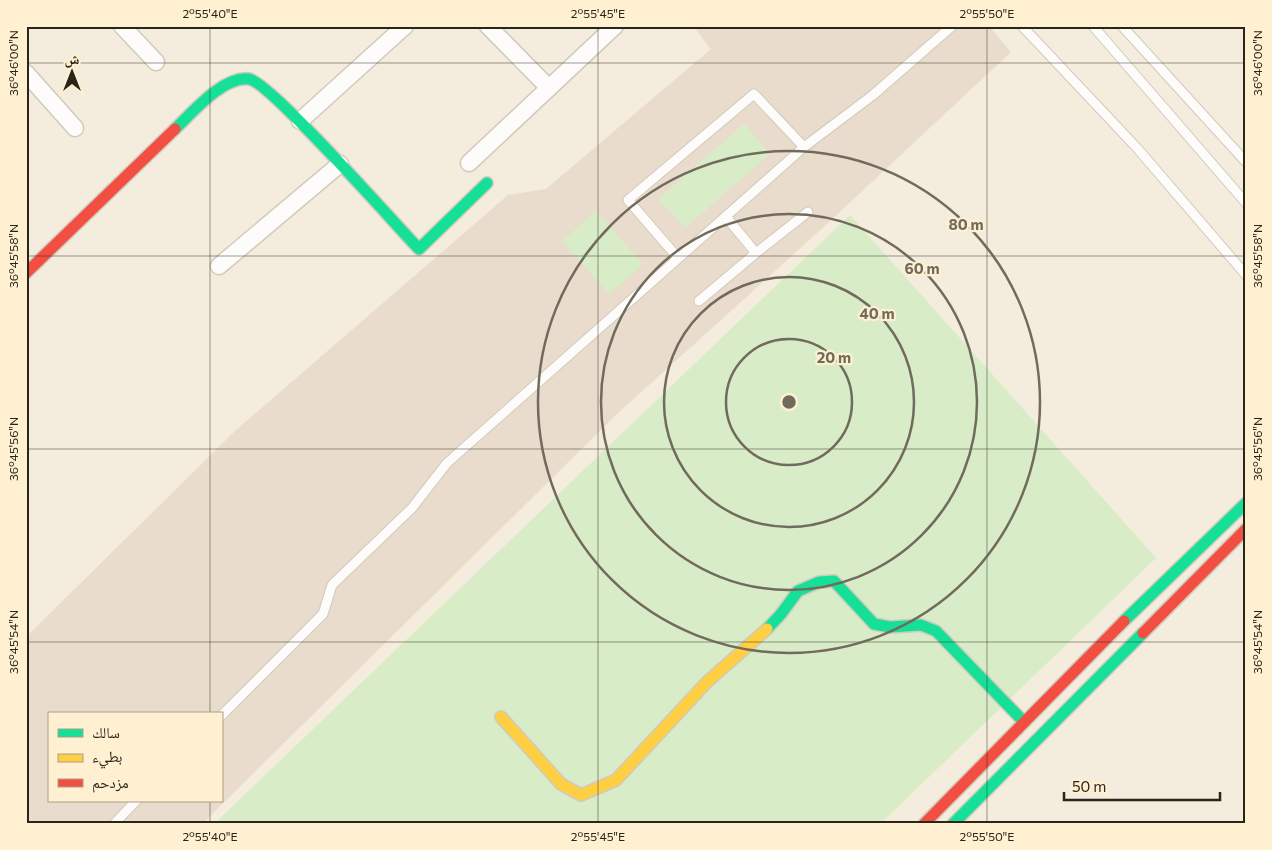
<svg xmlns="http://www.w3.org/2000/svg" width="1272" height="850" viewBox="0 0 1272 850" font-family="Commissioner,'Noto Naskh Arabic',sans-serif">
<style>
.industrial{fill:#e9dccc;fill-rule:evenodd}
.green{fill:#d8ecc7}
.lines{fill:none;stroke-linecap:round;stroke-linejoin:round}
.lane-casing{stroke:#d1cabe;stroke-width:11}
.street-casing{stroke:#d1cabe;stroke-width:19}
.fast-casing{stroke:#d1cabe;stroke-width:14}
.slow-casing{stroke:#d1cabe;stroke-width:14}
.jam-casing{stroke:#d1cabe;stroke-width:14}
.lane{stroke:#fdfcfa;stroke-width:9}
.street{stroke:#fdfcfa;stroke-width:16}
.fast{stroke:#16e098;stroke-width:11}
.slow{stroke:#ffcf43;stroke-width:11}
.jam{stroke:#f24e42;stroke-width:11}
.ticks{fill:none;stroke:#2a2519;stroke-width:1;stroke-opacity:0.45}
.ring{fill:none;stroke:#716b5d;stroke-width:2.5}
.centre{fill:#716b5d;stroke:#fff0d1;stroke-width:2.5}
.ring-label{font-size:15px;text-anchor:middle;font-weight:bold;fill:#716b5d;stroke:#fff0d1;stroke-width:4.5;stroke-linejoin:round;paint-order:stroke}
.neatline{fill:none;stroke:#2a2519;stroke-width:2}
.ticks-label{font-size:12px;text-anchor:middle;fill:#2a2519}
</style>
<rect width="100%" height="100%" fill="#f4ecdc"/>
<!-- industrial -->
<path class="industrial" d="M693,26H989L1011,52L828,223L617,414L202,824H26V637L235,431L508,195L546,189L711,49ZM49,714H221V801H49Z"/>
<!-- green -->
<g class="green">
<polygon points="744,124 770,154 685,228 658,199"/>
<polygon points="596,211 643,264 609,294 562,241"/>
<polygon points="850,215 1156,558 880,824 214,824"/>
</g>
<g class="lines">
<defs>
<g id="lane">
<polyline points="1022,26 1137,148 1246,275"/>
<polyline points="1093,26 1246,203"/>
<polyline points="1122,26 1246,162"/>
<polyline points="804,147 873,95 952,26"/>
<polyline points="726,217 756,253 808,212"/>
<polyline points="699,301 756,253"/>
<polyline points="221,716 323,614 332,585 412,508 447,463 804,147 754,94 628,200 678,258"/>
<polyline points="114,824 136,801"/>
</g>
<g id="street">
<polyline points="122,26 156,62"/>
<polyline points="488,26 549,88"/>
<polyline points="26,73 75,128"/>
<polyline points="300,121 405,26"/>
<polyline points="469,163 615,26"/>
<polyline points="219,266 340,164"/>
</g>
<g id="fast">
<path d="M175,129C193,112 223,76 249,79C270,82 396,225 419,249L487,183"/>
<polyline points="1124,621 1246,503"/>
<polyline points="767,629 781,614 798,591 819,582 834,581 874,624 890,627 921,625 936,631 1024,722"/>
<polyline points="953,824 1143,633"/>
</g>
<polyline id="slow" points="501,717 561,784 581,795 616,780 707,682 767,629"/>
<g id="jam">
<polyline points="26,273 175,129"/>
<polyline points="1143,633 1246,529"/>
<polyline points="924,824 1124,621"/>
</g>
</defs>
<!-- lane casing -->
<use href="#lane" class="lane-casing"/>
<!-- street casing -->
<use href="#street" class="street-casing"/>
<!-- fast casing -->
<use href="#fast" class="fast-casing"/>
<!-- slow casing -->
<use href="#slow" class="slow-casing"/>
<!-- jam casing -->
<use href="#jam" class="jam-casing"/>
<!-- lane -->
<use href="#lane" class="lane"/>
<!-- street -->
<use href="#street" class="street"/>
<!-- fast -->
<use href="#fast" class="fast"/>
<!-- slow -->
<use href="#slow" class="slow"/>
<!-- jam -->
<use href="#jam" class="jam"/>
</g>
<!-- ticks -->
<path class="ticks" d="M210,26V714M598,26V824M987,26V824M26,63H1246M26,256H1246M26,449H1246M26,642H1246M210,801V824"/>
<!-- distance rings -->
<g class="ring">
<circle cx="789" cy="402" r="63"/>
<circle cx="789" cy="402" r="125"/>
<circle cx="789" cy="402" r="188"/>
<circle cx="789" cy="402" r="251"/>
</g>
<circle cx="789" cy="402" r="8" class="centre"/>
<g class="ring-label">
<text x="966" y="230">80 m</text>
<text x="922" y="274">60 m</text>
<text x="877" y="319">40 m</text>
<text x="834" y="363">20 m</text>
</g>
<!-- border -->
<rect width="1272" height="850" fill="none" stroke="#fff0d1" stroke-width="55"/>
<!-- legend -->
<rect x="48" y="712" width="175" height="90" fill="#fff0d1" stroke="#aa9f87"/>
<rect x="58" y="729" width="25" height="8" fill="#16e098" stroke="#aa9f87"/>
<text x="92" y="738" font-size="15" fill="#2a2519">سالك</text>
<rect x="58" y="754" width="25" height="8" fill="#ffcf43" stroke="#aa9f87"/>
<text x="92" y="762" font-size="15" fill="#2a2519">بطيء</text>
<rect x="58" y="779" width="25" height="8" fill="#f24e42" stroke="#aa9f87"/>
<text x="92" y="788" font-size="15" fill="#2a2519">مزدحم</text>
<!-- north arrow -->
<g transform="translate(72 72)" stroke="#fff0d1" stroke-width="4" paint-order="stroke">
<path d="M0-4L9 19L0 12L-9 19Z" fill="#2a2519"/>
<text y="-8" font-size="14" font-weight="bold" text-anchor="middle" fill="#2a2519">ش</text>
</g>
<!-- scale -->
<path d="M1064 792v8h156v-8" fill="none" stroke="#2a2519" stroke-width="2.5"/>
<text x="1072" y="792" font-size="15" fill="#2a2519" stroke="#fff0d1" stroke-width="4" paint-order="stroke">50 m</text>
<rect x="28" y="28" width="1216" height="794" class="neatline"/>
<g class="ticks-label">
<text x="210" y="18">2°55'40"E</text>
<text x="598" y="18">2°55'45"E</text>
<text x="987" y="18">2°55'50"E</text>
<text transform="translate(14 63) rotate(-90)" y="4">36°46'00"N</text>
<text transform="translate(1258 63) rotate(-90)" y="4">36°46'00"N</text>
<text transform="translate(14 256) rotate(-90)" y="4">36°45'58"N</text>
<text transform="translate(1258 256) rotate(-90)" y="4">36°45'58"N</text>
<text transform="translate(14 449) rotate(-90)" y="4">36°45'56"N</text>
<text transform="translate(1258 449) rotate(-90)" y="4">36°45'56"N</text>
<text transform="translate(14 642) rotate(-90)" y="4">36°45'54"N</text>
<text transform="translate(1258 642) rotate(-90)" y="4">36°45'54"N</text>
<text x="210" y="841">2°55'40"E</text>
<text x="598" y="841">2°55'45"E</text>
<text x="987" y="841">2°55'50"E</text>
</g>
</svg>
